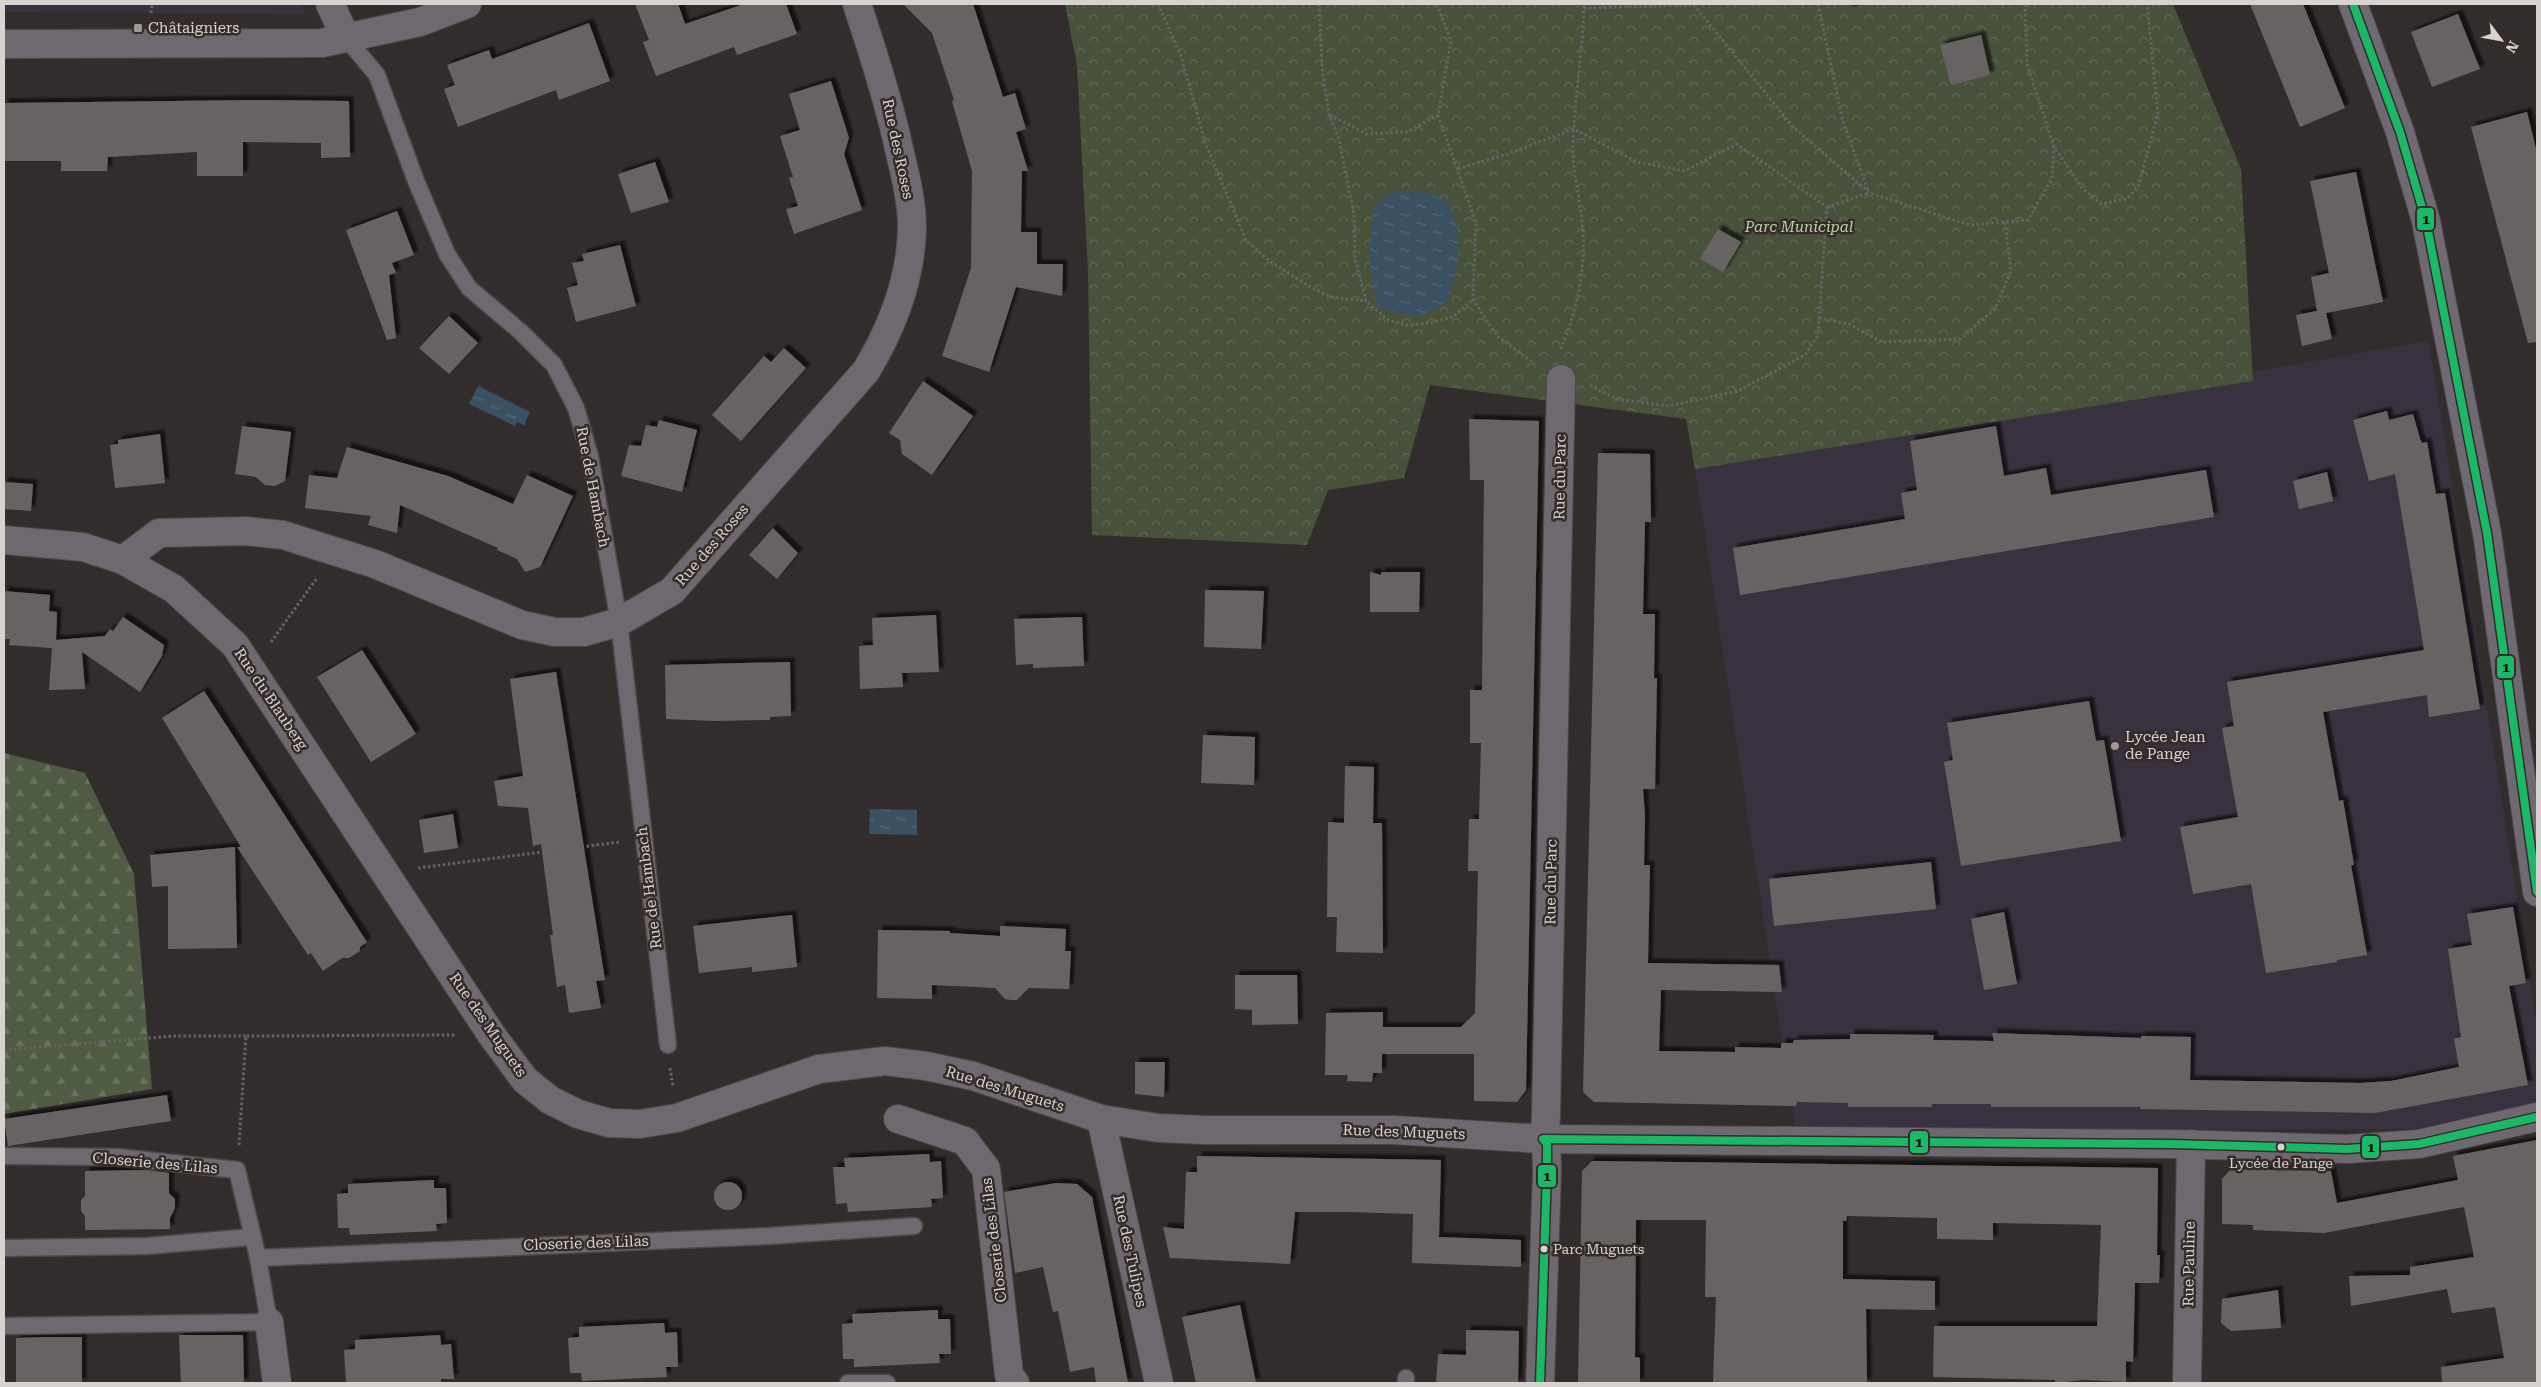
<svg xmlns="http://www.w3.org/2000/svg" width="2541" height="1387" viewBox="0 0 2541 1387" font-family="'Roboto Serif',serif">
<style>
.education{fill:#39313f}
.forest{fill:url(#forest-firs)}
.park{fill:url(#park-crowns)}
.water{fill:url(#water-ripples)}
.building{fill:#686463;filter:url(#shadow)}
.lines{fill:none;stroke-linecap:round;stroke-linejoin:round}
.service-casing{stroke:#4c4847;stroke-width:19}
.minor-casing{stroke:#4c4847;stroke-width:30}
.primary-casing{stroke:#4c4847;stroke-width:30}
.path{stroke:#666366;stroke-width:3;stroke-dasharray:2.5 2.5;stroke-linecap:butt}
.service{stroke:#6e6971;stroke-width:16}
.minor{stroke:#6e6971;stroke-width:28}
.primary{stroke:#6e6972;stroke-width:28}
.bus-1-casing{stroke:#352c29;stroke-width:11}
.bus-1{stroke:#1ab867;stroke-width:8}
.poi-dot{fill:#9e9897;stroke:#352c29;stroke-width:2}
.bus-dot{fill:#d8d2d0;stroke:#352c29;stroke-width:2}
.labels{text-anchor:middle;stroke-width:5;stroke-linejoin:round;paint-order:stroke}
.bus-label{font-size:14px;fill:#d8d2d0;stroke:#352c29}
.poi-label{font-size:15px;fill:#d8d2d0;stroke:#352c29;text-anchor:start}
.street-label{font-size:15px;fill:#d8d2d0;stroke:#352c29}
.park-label{font-size:15px;font-style:italic;fill:#bad4a0;stroke:#352c29}
.line-badge{stroke:#352c29;stroke-width:2}
.pale-badge-label{font-size:14px;text-anchor:middle;font-weight:bold;fill:#111}
</style>
<defs>
<pattern id="forest-firs" width="22" height="20" patternUnits="userSpaceOnUse" patternTransform="scale(1.25)"><rect width="22" height="20" fill="#505b43"/><path d="M5 1l3.5 6h-7zM16 11l3.5 6h-7z" fill="#68725d"/></pattern>
<pattern id="park-crowns" width="20" height="18" patternUnits="userSpaceOnUse" patternTransform="scale(1.25)"><rect width="20" height="18" fill="#48523b"/><path d="M2 6a3 3 0 1 1 6 0M12 15a3 3 0 1 1 6 0" fill="none" stroke="#626a56"/></pattern>
<pattern id="water-ripples" width="26" height="14" patternUnits="userSpaceOnUse" patternTransform="scale(1.25)"><rect width="26" height="14" fill="#3a5164"/><path d="M2 4q2-2 4 0t4 0M15 11q2-2 4 0t4 0" fill="none" stroke="#566979"/></pattern>
<filter id="shadow"><feDropShadow dx="4.5" dy="-4.5" stdDeviation="1" flood-color="#0009"/></filter>
</defs>
<rect width="100%" height="100%" fill="#322d2c"/>
<!-- education -->
<g class="education">
<polygon points="4,4 301,4 306,14 4,12"/>
<polygon points="2429,341 2537,1023 2537,1103 2414,1129 1796,1133 1695,469"/>
</g>
<!-- forest -->
<polygon class="forest" points="4,753 85,773 134,874 152,1089 4,1114"/>
<!-- park -->
<polygon class="park" points="1065,4 1851,4 1852,7 1868,4 2173,4 2241,169 2253,381 1695,469 1686,419 1430,385 1404,478 1328,490 1307,545 1092,535 1088,272 1077,65"/>
<!-- water -->
<g class="water">
<path d="M1395,191H1416L1444,198C1467,234 1458,261 1449,300C1421,321 1408,320 1377,305C1368,271 1369,241 1374,206Z"/>
<polygon points="478,386 530,412 524,425 517,422 515,426 469,404"/>
<polygon points="870,809 917,810 917,835 869,834"/>
</g>
<!-- building -->
<g class="building">
<polygon points="635,4 678,4 685,24 744,4 786,4 797,34 737,55 734,47 656,76 643,42 649,40"/>
<polygon points="903,4 973,4 1003,97 1015,93 1026,129 1016,132 1028,171 1022,171 1021,232 1037,232 1037,264 1063,264 1062,296 1016,287 989,372 942,356 971,268 972,171 952,101 954,100 932,33"/>
<polygon points="2250,4 2303,4 2345,108 2300,127"/>
<polygon points="2458,14 2480,69 2432,87 2411,32"/>
<polygon points="589,23 610,81 559,100 556,90 458,127 444,89 455,85 447,65 489,50 492,59"/>
<polygon points="1981,35 1990,75 1951,85 1940,45"/>
<polygon points="831,81 849,138 844,154 862,210 794,234 786,209 798,206 789,178 793,177 780,136 800,130 789,94"/>
<polygon points="261,100 349,101 350,157 321,158 321,143 243,142 243,176 197,176 197,152 108,157 107,171 61,171 61,161 4,161 4,103"/>
<polygon points="2527,112 2537,153 2537,342 2528,343 2471,127"/>
<polygon points="655,162 669,202 631,213 618,174"/>
<polygon points="2356,172 2383,302 2326,313 2332,339 2302,346 2296,315 2317,311 2311,277 2329,273 2310,181"/>
<polygon points="397,211 414,255 392,263 396,273 389,275 396,338 387,340 346,230"/>
<polygon points="1718,229 1741,242 1723,272 1700,259"/>
<polygon points="620,245 636,306 576,322 567,288 578,285 572,263 584,261 582,254"/>
<polygon points="449,316 478,343 449,374 419,348"/>
<polygon points="784,348 806,368 741,441 712,415 764,356 771,362"/>
<polygon points="923,381 973,416 932,475 902,454 900,440 889,433"/>
<polygon points="2387,411 2389,420 2413,414 2420,439 2422,443 2427,442 2436,494 2445,493 2480,709 2429,717 2427,695 2323,712 2339,801 2343,800 2354,865 2351,865 2367,955 2337,960 2337,962 2266,973 2251,884 2193,894 2180,827 2238,817 2222,728 2234,726 2227,682 2424,650 2395,474 2369,481 2353,420"/>
<polygon points="1469,419 1539,421 1526,1090 1517,1102 1474,1101 1474,1054 1382,1054 1382,1073 1373,1073 1372,1082 1347,1081 1348,1075 1325,1075 1326,1013 1383,1012 1383,1027 1461,1027 1475,1013 1478,871 1468,871 1469,819 1479,819 1481,743 1470,743 1470,690 1482,690 1484,480 1470,480"/>
<polygon points="659,420 697,430 682,492 621,476 629,445 641,446 646,425 657,427"/>
<polygon points="242,426 291,432 285,481 275,486 265,485 256,477 235,474"/>
<polygon points="1996,426 2004,476 2046,468 2051,495 2206,470 2214,517 1740,595 1733,548 1905,519 1901,493 1917,490 1910,441"/>
<polygon points="160,434 165,483 115,488 110,445 118,444 118,440"/>
<polygon points="347,447 448,476 513,504 527,475 573,496 540,567 525,572 517,559 497,550 498,548 400,505 397,533 368,525 371,516 305,508 309,475 337,478"/>
<polygon points="1598,453 1650,454 1651,522 1645,522 1643,614 1655,614 1654,678 1657,678 1655,789 1643,789 1645,816 1644,865 1650,865 1648,963 1779,965 1782,992 1661,990 1659,1051 1735,1052 1735,1047 1781,1048 1781,1043 1793,1043 1794,1040 1850,1039 1850,1034 1934,1035 1933,1040 1994,1041 1992,1033 2141,1038 2141,1036 2191,1037 2190,1080 2360,1083 2391,1081 2459,1067 2454,1039 2461,1037 2448,949 2472,945 2467,914 2513,907 2526,983 2509,986 2528,1085 2375,1113 2140,1109 2141,1107 1991,1107 1991,1104 1932,1104 1932,1107 1848,1107 1848,1103 1797,1102 1796,1106 1594,1102 1583,1092"/>
<polygon points="2327,472 2333,501 2299,509 2293,481"/>
<polygon points="4,482 33,484 31,511 4,509"/>
<polygon points="773,528 798,553 777,579 749,555"/>
<polygon points="1370,572 1381,575 1381,572 1420,572 1419,612 1370,612"/>
<polygon points="1205,590 1264,591 1261,649 1204,647"/>
<polygon points="4,591 50,595 49,611 57,612 56,640 105,636 110,629 113,631 123,617 164,645 162,656 140,692 82,652 85,689 49,690 52,648 9,645 10,639 4,639"/>
<polygon points="936,615 939,672 902,673 903,687 860,689 859,646 873,645 872,618"/>
<polygon points="1082,617 1084,666 1033,668 1033,664 1016,665 1014,619"/>
<polygon points="362,650 416,734 371,762 317,677"/>
<polygon points="790,662 791,716 770,717 770,720 715,721 666,719 665,665"/>
<polygon points="556,672 605,980 596,981 601,1008 569,1013 565,985 557,987 550,935 553,935 541,844 533,846 528,808 498,806 494,781 523,776 510,679"/>
<polygon points="204,691 367,942 360,947 360,951 349,958 342,958 323,971 311,953 308,955 237,847 241,847 162,718"/>
<polygon points="2089,701 2096,741 2104,740 2121,841 1961,866 1944,762 1953,760 1947,723"/>
<polygon points="1203,735 1255,737 1254,785 1201,783"/>
<polygon points="1345,766 1374,767 1373,823 1382,823 1383,953 1336,952 1337,917 1327,917 1328,822 1344,823"/>
<polygon points="453,814 458,848 424,853 419,820"/>
<polygon points="235,847 237,948 168,949 168,886 152,887 150,855"/>
<polygon points="1931,862 1936,909 1774,926 1769,879"/>
<polygon points="2004,912 2017,984 1984,990 1971,919"/>
<polygon points="792,915 797,967 752,972 752,967 699,973 693,926"/>
<polygon points="1000,926 1066,929 1065,951 1071,951 1069,989 1029,988 1017,1000 1011,1000 1005,999 995,988 932,985 932,999 877,998 878,930 950,931 950,933 1000,936"/>
<polygon points="1235,975 1297,975 1298,1024 1252,1025 1252,1010 1235,1009"/>
<polygon points="1135,1062 1165,1062 1164,1097 1135,1094"/>
<polygon points="167,1095 171,1121 8,1146 4,1119"/>
<polygon points="2537,1140 2537,1383 2442,1383 2441,1367 2504,1358 2495,1307 2452,1313 2447,1289 2351,1306 2349,1276 2410,1275 2410,1267 2474,1257 2464,1207 2324,1233 2253,1230 2253,1225 2222,1224 2222,1179 2231,1169 2331,1171 2337,1203 2458,1180 2453,1156"/>
<polygon points="929,1154 930,1162 941,1161 943,1198 931,1199 932,1207 848,1212 847,1203 836,1204 833,1167 845,1167 844,1158"/>
<polygon points="1197,1156 1441,1160 1439,1237 1521,1240 1521,1267 1412,1263 1413,1214 1351,1212 1295,1212 1290,1264 1170,1258 1163,1227 1184,1229 1186,1172 1197,1172"/>
<polygon points="1592,1161 2158,1168 2157,1255 2160,1255 2159,1283 2135,1283 2133,1362 2126,1361 2126,1382 2084,1380 2055,1383 2055,1380 1933,1377 1934,1326 2097,1326 2101,1225 1993,1223 1993,1240 1937,1239 1937,1218 1847,1216 1846,1221 1843,1221 1843,1279 1935,1281 1935,1310 1866,1309 1867,1383 1713,1383 1716,1297 1705,1297 1706,1220 1636,1220 1635,1357 1640,1358 1640,1383 1578,1383 1582,1171"/>
<polygon points="147,1170 169,1173 169,1193 175,1199 175,1208 170,1218 170,1229 85,1230 85,1216 81,1211 81,1200 85,1196 85,1171"/>
<polygon points="434,1180 434,1188 446,1188 447,1223 436,1224 437,1231 350,1235 349,1228 338,1228 337,1194 348,1193 348,1184"/>
<circle cx="728" cy="1196" r="14"/>
<polygon points="1056,1183 1077,1184 1092,1197 1128,1383 1096,1383 1094,1367 1070,1372 1058,1311 1053,1312 1043,1267 1015,1273 1004,1192"/>
<polygon points="2278,1290 2281,1328 2231,1331 2221,1323 2222,1299"/>
<polygon points="1240,1305 1256,1383 1196,1383 1182,1317"/>
<polygon points="938,1310 938,1319 950,1319 951,1354 939,1354 940,1363 854,1367 854,1359 843,1359 842,1324 853,1323 852,1314"/>
<polygon points="664,1323 665,1333 677,1332 678,1367 666,1367 667,1377 582,1381 581,1373 570,1373 568,1338 579,1337 579,1327"/>
<polygon points="1466,1330 1519,1331 1518,1383 1436,1383 1438,1354 1466,1355"/>
<polygon points="179,1335 243,1335 244,1383 181,1383"/>
<polygon points="440,1335 441,1345 451,1344 454,1379 441,1379 441,1383 346,1383 344,1350 355,1349 355,1340"/>
<polygon points="49,1337 82,1337 82,1383 16,1383 16,1338"/>
</g>
<g class="lines">
<defs>
<g id="service">
<polyline points="346,38 377,75 416,181 447,254 469,288 521,332 554,365 576,408 590,456 619,622 668,1045"/>
<polyline points="4,1156 118,1157 237,1170 258,1258 269,1322 4,1326"/>
<polyline points="4,1248 147,1246 252,1237"/>
<polyline points="258,1258 769,1236 914,1226"/>
<polyline points="848,1383 887,1383"/>
<polyline points="1406,1383 1406,1378"/>
</g>
<g id="minor">
<polyline points="330,4 346,38"/>
<polyline points="4,44 322,43 420,22 467,4"/>
<polyline points="4,540 83,547 123,560 174,589 235,645 491,1034 525,1080 550,1100 578,1114 609,1123 640,1124 677,1118 819,1069 885,1061 926,1066 973,1076 1101,1119 1158,1128 1205,1130 1394,1130 1543,1139 2172,1144 2347,1149 2419,1144 2537,1117"/>
<path d="M123,560L159,533L245,531L283,535L375,564L522,625L555,632H584L619,622L672,591L866,371C892,328 911,279 912,228C912,203 906,178 900,153C889,102 873,53 857,4"/>
<polyline points="898,1119 965,1141 986,1169 1009,1375 1015,1383"/>
<polyline points="1101,1119 1159,1383"/>
<polyline points="269,1322 277,1383"/>
<path d="M1540,1383L1547,1171C1547,1151 1544,1135 1546,1115L1561,379"/>
<polyline points="2187,1383 2191,1144"/>
</g>
<polyline id="primary" points="2353,4 2400,132 2426,221 2487,533 2537,892"/>
</defs>
<!-- service casing -->
<use href="#service" class="service-casing"/>
<!-- minor casing -->
<use href="#minor" class="minor-casing"/>
<!-- primary casing -->
<use href="#primary" class="primary-casing"/>
<!-- path -->
<g class="path">
<polyline points="1158,4 1181,56 1206,145 1246,240 1267,259 1307,285 1331,297 1366,301"/>
<polyline points="1319,4 1322,67 1329,114 1339,139 1354,214 1355,258 1366,301 1388,320 1407,325 1430,323 1453,317 1473,299"/>
<polyline points="1437,4 1451,41 1438,115 1476,223 1473,299 1497,336 1535,364"/>
<polyline points="1818,4 1843,122 1869,193"/>
<polyline points="2025,4 2027,64 2054,147 2083,189 2101,204 2127,199 2138,187 2158,114 2147,4"/>
<polyline points="1584,8 1694,5 1793,127 1870,193 1970,225 2028,220 2052,179 2054,147"/>
<polyline points="151,13 152,4"/>
<polyline points="1330,115 1367,134 1407,132 1438,115"/>
<polyline points="1458,169 1507,154 1574,129 1637,162 1684,171 1737,144 1827,207"/>
<polyline points="1827,207 1869,193"/>
<polyline points="1819,318 1849,324 1882,342 1960,339 1995,309 2011,271 2005,222"/>
<path d="M1561,349C1578,308 1587,263 1582,219C1579,195 1573,172 1573,148C1574,99 1583,52 1584,4"/>
<polyline points="1590,385 1616,399 1669,406 1738,391 1805,355 1818,335 1827,207"/>
<polyline points="271,642 317,578"/>
<polyline points="418,868 620,842"/>
<polyline points="4,1050 174,1036 246,1036"/>
<polyline points="670,1068 673,1086"/>
<polyline points="239,1145 246,1036 455,1035"/>
</g>
<!-- service -->
<use href="#service" class="service"/>
<!-- minor -->
<use href="#minor" class="minor"/>
<!-- primary -->
<use href="#primary" class="primary"/>
<defs>
<g id="bus-1">
<polyline points="2353,4 2400,132 2426,221 2487,533 2537,892"/>
<polyline points="1540,1383 1547,1171 1547,1144 1543,1139 2172,1144 2347,1149 2419,1144 2537,1117"/>
</g>
</defs>
<!-- bus-1 casing -->
<use href="#bus-1" class="bus-1-casing"/>
<!-- bus-1 -->
<use href="#bus-1" class="bus-1"/>
</g>
<!-- markers -->
<g class="poi-dot">
<rect x="133" y="23" width="10" height="10" rx="2.5"/>
<circle cx="2115" cy="746" r="5"/>
</g>
<g class="bus-dot">
<circle cx="2281" cy="1147" r="4.5"/>
<circle cx="1544" cy="1249" r="4.5"/>
</g>
<g class="labels">
<!-- bus labels -->
<g class="bus-label">
<text x="2281" y="1168">Lycée de Pange</text>
<text x="1553" y="1254" text-anchor="start">Parc Muguets</text>
</g>
<!-- poi labels -->
<g class="poi-label">
<text x="148" y="33">Châtaigniers</text>
<text x="2125" y="742">Lycée Jean<tspan x="2125" dy="17">de Pange</tspan></text>
</g>
<!-- street labels -->
<g class="street-label">
<text transform="translate(898 149) rotate(78)" y="5">Rue des Roses</text>
<text transform="translate(1560 477) rotate(-89)" y="5">Rue du Parc</text>
<text transform="translate(593 487) rotate(79)" y="5">Rue de Hambach</text>
<text transform="translate(712 545) rotate(-49)" y="5">Rue des Roses</text>
<text transform="translate(271 699) rotate(56)" y="5">Rue du Blauberg</text>
<text transform="translate(1551 882) rotate(-89)" y="5">Rue du Parc</text>
<text transform="translate(649 888) rotate(-97)" y="5">Rue de Hambach</text>
<text transform="translate(488 1025) rotate(55)" y="5">Rue des Muguets</text>
<text transform="translate(1005 1089) rotate(17)" y="5">Rue des Muguets</text>
<text transform="translate(1404 1132) rotate(2)" y="5">Rue des Muguets</text>
<text transform="translate(155 1163) rotate(5)" y="5">Closerie des Lilas</text>
<text transform="translate(994 1240) rotate(-97)" y="5">Closerie des Lilas</text>
<text transform="translate(586 1243) rotate(-2)" y="5">Closerie des Lilas</text>
<text transform="translate(1130 1251) rotate(78)" y="5">Rue des Tulipes</text>
<text transform="translate(2189 1264) rotate(-89)" y="5">Rue Pauline</text>
</g>
<!-- park labels -->
<g class="park-label">
<text x="1799" y="232">Parc Municipal</text>
</g>
</g>
<g class="line-badge">
<rect x="2416" y="207" width="19" height="24" rx="5" fill="#1ab867"/>
<rect x="2496" y="655" width="19" height="24" rx="5" fill="#1ab867"/>
<rect x="1909" y="1130" width="20" height="24" rx="5" fill="#1ab867"/>
<rect x="2361" y="1135" width="19" height="24" rx="5" fill="#1ab867"/>
<rect x="1537" y="1164" width="20" height="24" rx="5" fill="#1ab867"/>
</g>
<g class="pale-badge-label">
<text x="2426" y="224">1</text>
<text x="2506" y="672">1</text>
<text x="1919" y="1147">1</text>
<text x="2371" y="1152">1</text>
<text x="1547" y="1181">1</text>
</g>
<!-- border -->
<rect width="2541" height="1387" fill="none" stroke="#d8d2d0" stroke-width="10"/>
<!-- north arrow -->
<g transform="translate(2501 40) rotate(122)" stroke="#352c29" stroke-width="4" paint-order="stroke">
<path d="M0-4L9 19L0 12L-9 19Z" fill="#d8d2d0"/>
<text y="-8" font-size="14" font-weight="bold" text-anchor="middle" fill="#d8d2d0">N</text>
</g>
</svg>
